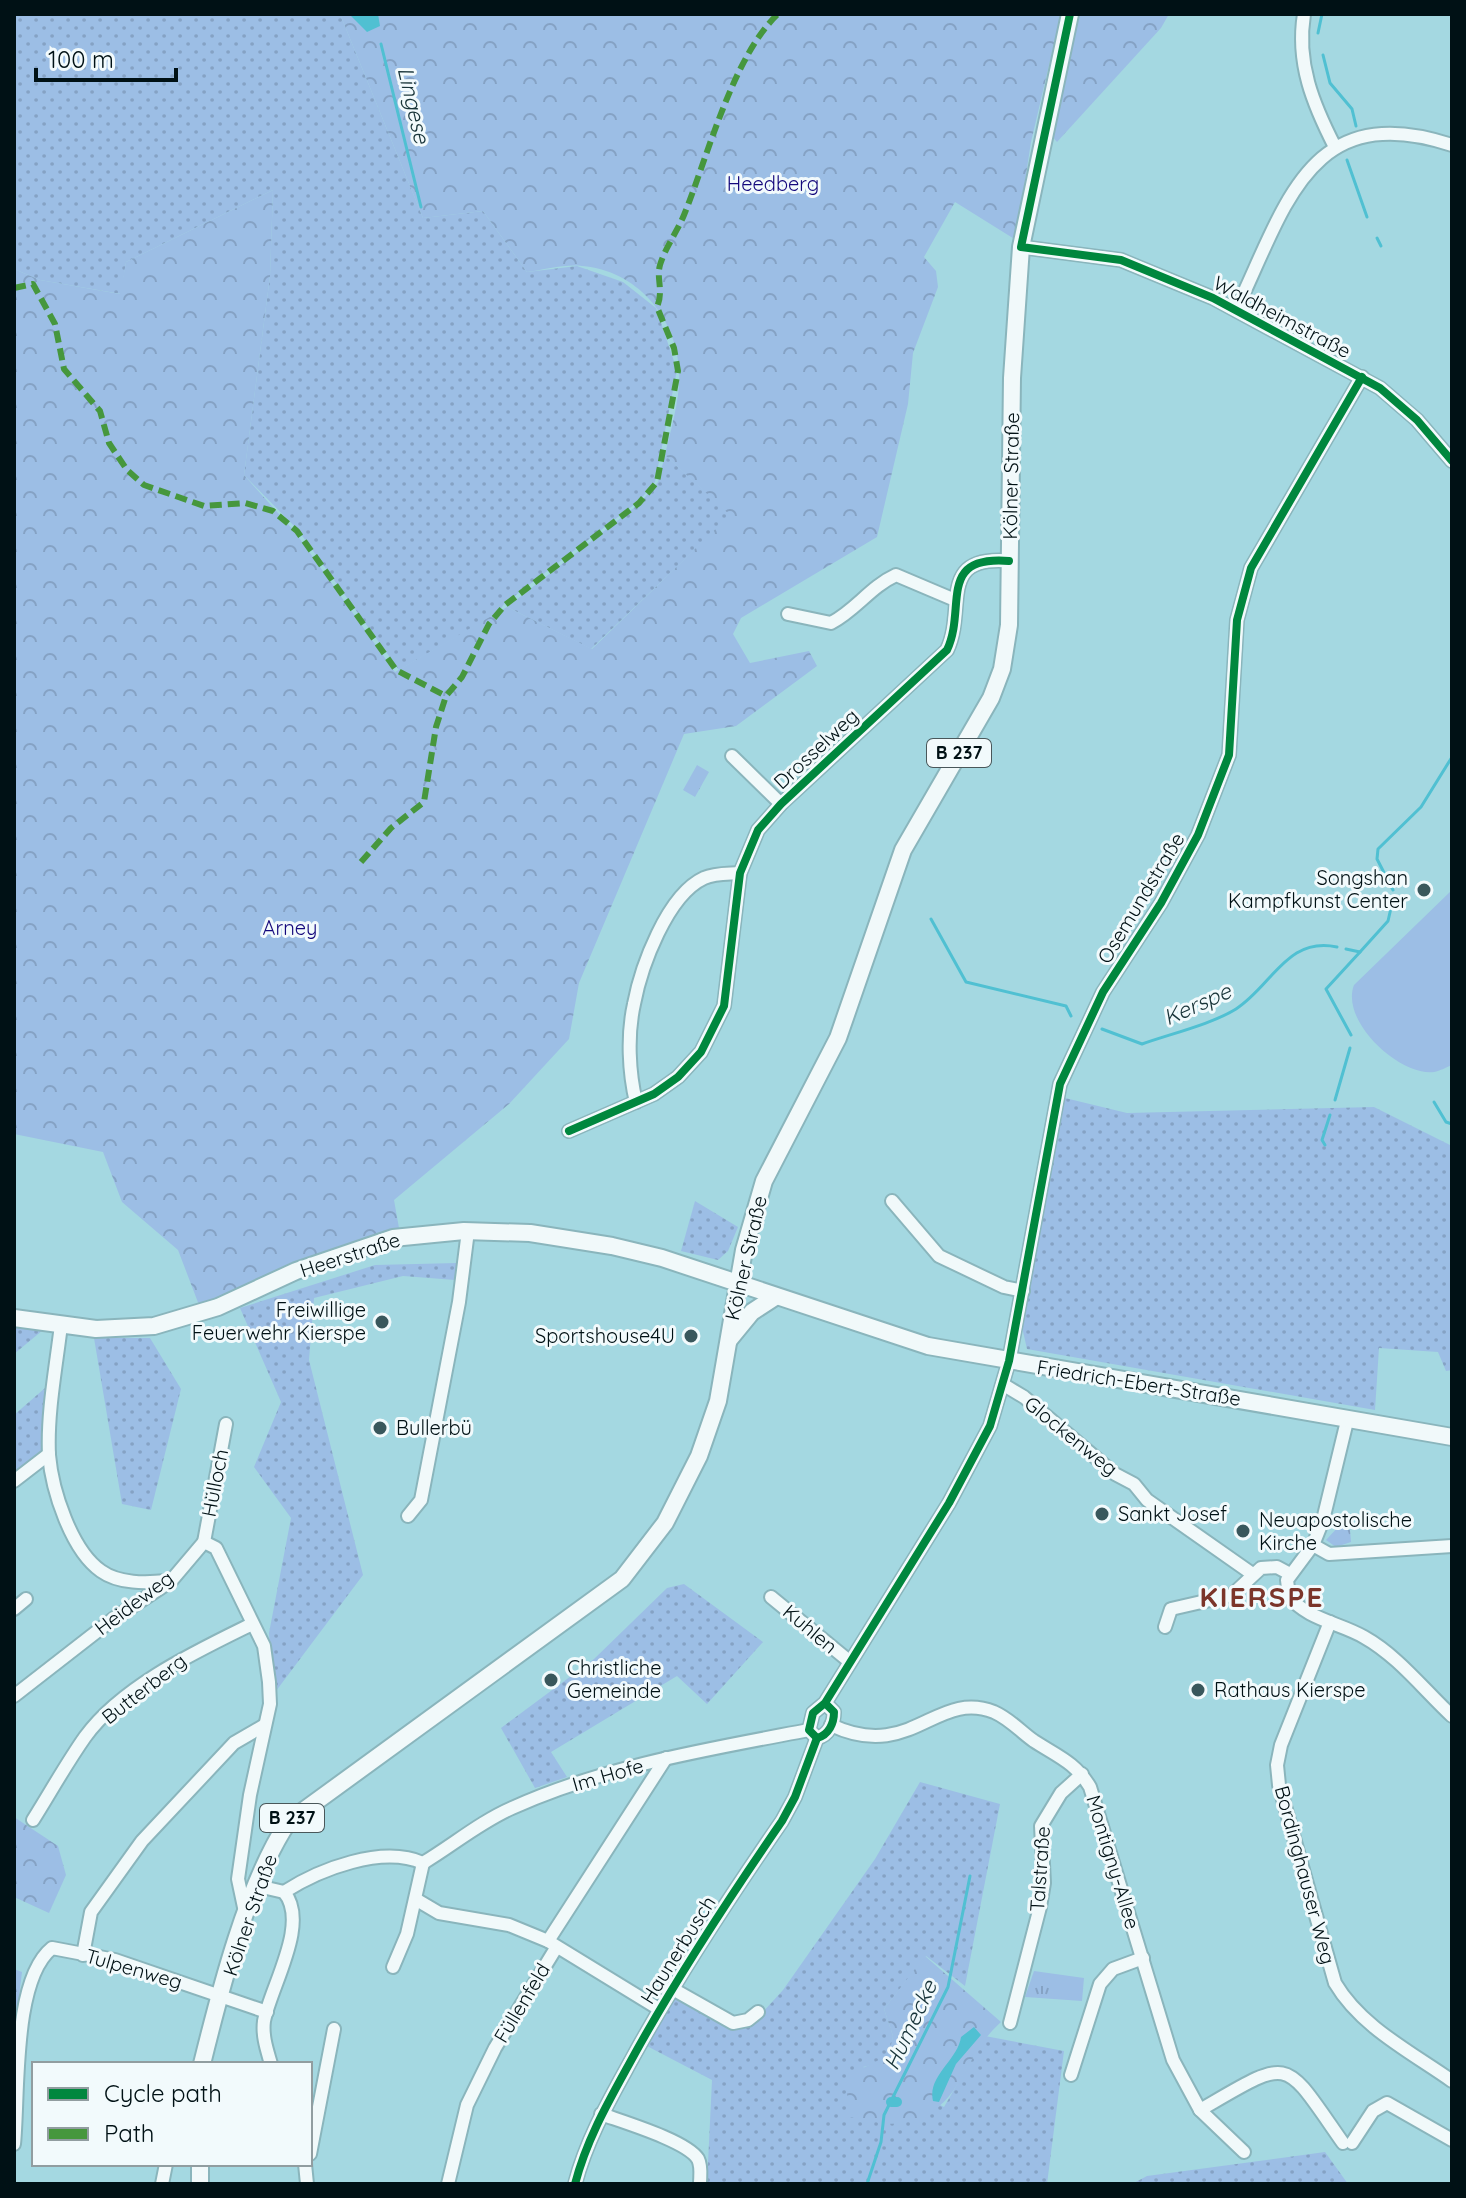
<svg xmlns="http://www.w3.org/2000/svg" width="1466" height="2198" viewBox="0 0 1466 2198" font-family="Quicksand,sans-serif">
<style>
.grass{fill:url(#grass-dots)}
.forest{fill:url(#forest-crowns)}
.park{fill:url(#park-tufts)}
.pitch{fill:#9cbee5}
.water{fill:#50c0d2}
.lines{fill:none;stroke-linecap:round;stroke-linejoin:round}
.stream{stroke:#50c0d2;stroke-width:3}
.canal{stroke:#50c0d2;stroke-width:10}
.minor-casing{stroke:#8ab5bc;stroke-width:16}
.major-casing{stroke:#8ab5bc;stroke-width:20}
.minor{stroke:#f1f9fa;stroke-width:12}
.major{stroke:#f1f9fa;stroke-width:16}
.quiet{stroke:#46973d;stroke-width:6;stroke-dasharray:12 6;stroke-linecap:butt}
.cycleway-casing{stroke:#f2fafc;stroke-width:13}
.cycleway{stroke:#00873e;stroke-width:8}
.poi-dot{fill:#39575c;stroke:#f2fafc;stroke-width:3}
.labels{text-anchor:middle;stroke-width:6;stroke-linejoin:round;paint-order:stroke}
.shield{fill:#f2fafc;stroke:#49575a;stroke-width:2}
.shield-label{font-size:18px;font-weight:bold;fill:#001115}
.park-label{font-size:20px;fill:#14087c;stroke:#f2fafc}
.street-label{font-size:20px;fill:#001115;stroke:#f2fafc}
.poi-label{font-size:20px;fill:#001115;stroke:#f2fafc;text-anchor:start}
.water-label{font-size:22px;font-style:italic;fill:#183439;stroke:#f2fafc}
.district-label{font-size:28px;font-weight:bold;letter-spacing:2px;fill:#7b352a;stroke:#f2fafc}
</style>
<defs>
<pattern id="grass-dots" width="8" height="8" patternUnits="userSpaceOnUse" patternTransform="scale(2)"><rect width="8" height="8" fill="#9cbee5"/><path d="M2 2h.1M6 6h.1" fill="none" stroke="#85a2c4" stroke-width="1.8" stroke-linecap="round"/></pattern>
<pattern id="forest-crowns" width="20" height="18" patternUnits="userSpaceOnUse" patternTransform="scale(2)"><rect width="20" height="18" fill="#9cbee5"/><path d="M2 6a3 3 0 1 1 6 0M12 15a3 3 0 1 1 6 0" fill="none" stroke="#85a2c4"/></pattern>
<pattern id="park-tufts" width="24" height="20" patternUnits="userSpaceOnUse" patternTransform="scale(2)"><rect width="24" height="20" fill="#9cbee5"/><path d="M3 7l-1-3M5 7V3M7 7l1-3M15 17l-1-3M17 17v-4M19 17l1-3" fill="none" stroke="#85a2c4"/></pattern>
</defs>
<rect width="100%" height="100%" fill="#a4d8e1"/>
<!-- grass -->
<g class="grass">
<polygon points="14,14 340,14 423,218 483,211 527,272 577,266 623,282 656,308 677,370 655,482 639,501 504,604 498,613 399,670 298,530 244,475 270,276 273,190 126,262 121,294 40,280 14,269"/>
<polygon points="665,455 731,515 591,649 507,607 640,503 658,482"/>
<polygon points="1065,1098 1127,1113 1374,1107 1452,1146 1452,1370 1446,1371 1438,1352 1379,1348 1375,1410 1027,1349 1022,1327"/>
<polygon points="695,1201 738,1227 728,1251 718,1260 681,1251"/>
<polygon points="457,1263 455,1280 403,1276 314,1298 309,1360 363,1575 273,1695 269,1633 291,1518 254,1467 281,1402 240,1308 375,1265"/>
<polygon points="14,1326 43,1330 14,1354"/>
<polygon points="94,1338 150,1338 181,1389 151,1510 122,1504"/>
<polygon points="52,1382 46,1452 14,1477 14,1415"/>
<polygon points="684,1584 763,1642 707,1704 677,1676 551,1752 567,1777 535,1788 501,1728 594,1659 667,1588"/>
<polygon points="920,1782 1000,1804 965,1986 926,1956 884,2009 893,2036 890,2055 876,2064 863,2067 944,2107 985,2036 1064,2051 1047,2184 707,2184 712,2080 645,2045 672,1996 731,2030 752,2024 783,1990 875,1859"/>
<polygon points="1325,2152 1348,2184 1132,2184 1147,2176"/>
</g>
<!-- forest -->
<g class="forest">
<path d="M340,14H1061L1031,142L1016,240L955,202L924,257L936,271L938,287L913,353L908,404L877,537L741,618L733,634L750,663L809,651L817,666L736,726L684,734L579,983L569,1039L509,1104L394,1200L399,1228L199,1305L178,1250L122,1202L103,1152L14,1134V269L40,280L120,294L126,262L273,190L270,276L244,475L295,532L395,672L507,607L592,649L730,515L665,455C671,428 681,397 679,369C676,317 636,270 582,266C565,264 544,270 527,272L483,211L423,218Z"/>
<polygon points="1078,14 1169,14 1161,28 1057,142 1052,136"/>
<polygon points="14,1817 58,1846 66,1875 49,1913 14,1897"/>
<path d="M925,1956L1001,2022C959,2059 964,2113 900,2123C885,2126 865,2119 850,2117L846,2085L853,2073L889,2055L893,2036L884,2009Z"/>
<polygon points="14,1969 22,1972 14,2037"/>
</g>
<!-- park -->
<g class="park">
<polygon points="697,765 709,772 695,797 683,790"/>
<polygon points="1339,1526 1350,1530 1351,1542 1336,1547 1326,1540"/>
<polygon points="1034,1971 1084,1978 1082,2001 1025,1997"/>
</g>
<!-- pitch -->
<path class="pitch" d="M1452,890V1065C1447,1067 1440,1071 1434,1072C1399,1076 1340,1021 1354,985Z"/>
<!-- water -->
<g class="water">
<polygon points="349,14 378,14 380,26 367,32"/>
<path d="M974,2027L981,2035L956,2064L939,2102L933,2101C927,2076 958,2060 961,2037Z"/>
</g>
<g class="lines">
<!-- stream -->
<g class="stream">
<polyline points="1318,33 1322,14"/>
<polyline points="381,44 421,207"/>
<polyline points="1323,55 1330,83 1352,109 1356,126"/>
<polyline points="1347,160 1367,217"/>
<polyline points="1377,238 1381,246"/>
<polyline points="1393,890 1377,859 1378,849 1421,807 1452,757"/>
<polyline points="931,919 966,982 1066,1006 1071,1016"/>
<polyline points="1346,949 1360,952 1388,921 1391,908"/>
<path d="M1102,1029L1142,1044C1170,1034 1212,1024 1236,1009C1272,986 1287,936 1337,947"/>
<polyline points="1351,1035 1326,989 1360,952"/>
<polyline points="1335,1100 1350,1048"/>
<polyline points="1434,1102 1446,1122 1452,1124"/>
<polyline points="1325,1145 1322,1140 1330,1115"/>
<polyline points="867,2184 881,2142 884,2115 948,1987 970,1876"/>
</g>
<!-- canal -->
<polyline class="canal" points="891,2102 897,2102"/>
<defs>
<g id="minor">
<path d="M1304,14C1296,63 1313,104 1335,147"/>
<polyline points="1021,247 1121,260 1213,298 1380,388 1417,420 1452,461"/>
<path d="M1236,310C1286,206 1309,98 1452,145"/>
<path d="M788,614L831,623C856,610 870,587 896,575L955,600"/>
<polyline points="732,756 781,804"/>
<path d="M636,1102C629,1073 627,1035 634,1004C641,967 667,895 704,878C715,873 728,874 740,873"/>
<path d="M569,1131L654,1094L678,1077L701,1052L724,1006L740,873L758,830L781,804L947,650C967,608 936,555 1009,561"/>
<polyline points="892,1201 939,1256 1004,1287 1023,1291"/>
<path d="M61,1325C56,1367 47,1413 49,1455C52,1490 71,1550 101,1571C119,1584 146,1583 167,1581"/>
<polyline points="1004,1385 1024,1397 1115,1474 1134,1484 1147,1500 1251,1573"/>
<path d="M1347,1421L1323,1520L1313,1545L1287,1580L1289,1596C1306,1619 1340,1623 1364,1637C1398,1656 1424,1690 1452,1716"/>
<polyline points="14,1481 49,1454"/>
<polyline points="408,1516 421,1500 459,1302 468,1231"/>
<polyline points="204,1542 226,1424"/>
<polyline points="1313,1545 1329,1554 1452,1546"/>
<polyline points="771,1597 849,1661"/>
<polyline points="14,1609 26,1599"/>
<path d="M1330,1622L1281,1745L1277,1765L1279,1785L1335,1983C1361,2027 1411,2052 1452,2081"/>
<polyline points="1165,1627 1171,1609 1232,1595 1261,1568 1277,1567 1290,1574"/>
<polyline points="14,1696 113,1619 171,1581 204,1542 216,1548 264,1646 269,1682 270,1704 250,1795 238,1879 245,1912"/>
<path d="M825,1703L834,1712C834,1723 829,1735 817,1738L809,1730L813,1713L825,1703L949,1503L990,1426L1009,1361L1060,1084L1103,992L1161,903L1198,835L1229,755L1237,620L1251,568L1362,377"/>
<path d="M831,1725C911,1763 936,1689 994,1712C1010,1719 1021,1732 1034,1741C1057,1756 1075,1762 1090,1787L1173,2060L1200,2110L1244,2152"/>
<path d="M33,1820C50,1793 66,1764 85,1737C122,1686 197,1651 252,1624"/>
<polyline points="258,1886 284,1892"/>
<polyline points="417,1900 439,1913 509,1925 548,1941"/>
<polyline points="83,1955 91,1912 142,1841 234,1743 265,1725"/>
<polyline points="393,1967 407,1934 423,1863"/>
<polyline points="671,1988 733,2023 748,2020 758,2012"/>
<polyline points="659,2009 548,1941 666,1758"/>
<polyline points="1010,2023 1040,1907 1044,1883 1041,1826 1061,1793 1082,1774"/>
<path d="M271,2064C267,2050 262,2036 264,2021C271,1986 310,1923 284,1892C320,1869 382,1845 423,1863C453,1845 480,1822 512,1808C605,1766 709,1749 809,1730"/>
<polyline points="1071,2075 1100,1984 1113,1969 1143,1958"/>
<path d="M1200,2110C1293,2056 1282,2056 1343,2143"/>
<path d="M601,2114C623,2122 687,2141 698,2159C702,2167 700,2176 700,2184"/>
<polyline points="1352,2143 1373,2111 1387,2103 1452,2140"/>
<path d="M14,2144C19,2095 12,1980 52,1948L115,1960L267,2012"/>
<polyline points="310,2154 334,2029"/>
<polyline points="305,2164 307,2184"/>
<polyline points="162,2184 166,2164"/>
<polyline points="448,2184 467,2105 495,2048 556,1948"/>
<path d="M575,2184C587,2138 610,2099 633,2057C678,1975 729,1898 782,1821L795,1797L817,1738"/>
</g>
<g id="major">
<polyline points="14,1318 96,1329 154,1326 218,1307 296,1271 393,1238 464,1231 530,1233 612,1246 662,1258 928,1346 1452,1437"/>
<polyline points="729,1340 752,1312 775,1297"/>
<path d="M202,2064C220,1991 247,1884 288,1822L622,1579L665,1523L699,1456L718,1401L744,1250L764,1181L838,1038L903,850L991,698L1002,669L1009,625L1012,378L1021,247L1070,14"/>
<polyline points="200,2164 200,2184"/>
</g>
</defs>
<!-- minor casing -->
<use href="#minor" class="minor-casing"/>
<!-- major casing -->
<use href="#major" class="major-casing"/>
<!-- minor -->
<use href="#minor" class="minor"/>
<!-- major -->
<use href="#major" class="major"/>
<!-- quiet -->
<g class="quiet">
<polyline points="14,288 33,284 55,324 64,369 100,411 109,443 127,470 144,485 204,506 245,503 273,511 297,531 396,670 446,696"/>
<path d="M361,862L391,828L424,802L436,727L446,696L462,677L489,624L505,605L639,503L657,482L678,371L674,348L657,307C664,290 656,279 660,265C665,248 677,232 684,215C708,156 733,56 778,14"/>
</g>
<defs>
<g id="cycleway">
<polyline points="1070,14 1021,247 1121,260 1213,298 1380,388 1417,420 1452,461"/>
<path d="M569,1131L654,1094L678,1077L701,1052L724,1006L740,873L758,830L781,804L947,650C967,608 936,555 1009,561"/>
<path d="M825,1703L834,1712C834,1723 829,1735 817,1738L809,1730L813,1713L825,1703L949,1503L990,1426L1009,1361L1060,1084L1103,992L1161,903L1198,835L1229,755L1237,620L1251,568L1362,377"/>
<path d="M575,2184C587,2138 610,2099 633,2057C678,1975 729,1898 782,1821L795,1797L817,1738"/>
</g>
</defs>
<!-- cycleway casing -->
<use href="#cycleway" class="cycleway-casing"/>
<!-- cycleway -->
<use href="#cycleway" class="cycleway"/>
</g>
<!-- markers -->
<g class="poi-dot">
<circle cx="1424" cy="890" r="8"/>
<circle cx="382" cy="1322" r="8"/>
<circle cx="691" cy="1336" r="8"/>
<circle cx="380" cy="1428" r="8"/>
<circle cx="1102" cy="1514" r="8"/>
<circle cx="1243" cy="1531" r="8"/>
<circle cx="551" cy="1680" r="8"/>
<circle cx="1198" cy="1690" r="8"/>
</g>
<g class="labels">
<!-- shield labels -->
<g class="shield">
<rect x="927" y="739" width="64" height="28" rx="6"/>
<rect x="260" y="1804" width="64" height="28" rx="6"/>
</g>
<g class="shield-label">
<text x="959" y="759">B 237</text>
<text x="292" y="1824">B 237</text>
</g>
<!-- park labels -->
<g class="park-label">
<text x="773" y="191">Heedberg</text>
<text x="290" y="935">Arney</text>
</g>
<!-- street labels -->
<g class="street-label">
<text transform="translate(1282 317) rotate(28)" y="7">Waldheimstraße</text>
<text transform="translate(1011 476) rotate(-89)" y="7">Kölner Straße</text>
<text transform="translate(816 749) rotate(-43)" y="7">Drosselweg</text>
<text transform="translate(1141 898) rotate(-59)" y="7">Osemundstraße</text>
<text transform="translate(350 1255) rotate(-18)" y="7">Heerstraße</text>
<text transform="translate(746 1258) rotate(-77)" y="7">Kölner Straße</text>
<text transform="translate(1139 1383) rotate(9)" y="7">Friedrich-Ebert-Straße</text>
<text transform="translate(1071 1436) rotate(39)" y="7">Glockenweg</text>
<text transform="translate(215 1483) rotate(-79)" y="7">Hülloch</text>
<text transform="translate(134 1603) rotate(-37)" y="7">Heideweg</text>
<text transform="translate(810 1629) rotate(40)" y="7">Kuhlen</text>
<text transform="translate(144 1689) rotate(-38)" y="7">Butterberg</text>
<text transform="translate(608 1775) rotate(-16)" y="7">Im Hofe</text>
<text transform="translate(1113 1862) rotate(73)" y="7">Montigny-Allee</text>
<text transform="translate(1040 1869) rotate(-86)" y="7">Talstraße</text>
<text transform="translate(1305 1875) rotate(75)" y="7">Bordinghauser Weg</text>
<text transform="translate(250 1915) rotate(-71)" y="7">Kölner Straße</text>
<text transform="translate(678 1950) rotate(-58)" y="7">Haunerbusch</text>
<text transform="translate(134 1969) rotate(16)" y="7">Tulpenweg</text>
<text transform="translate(522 2003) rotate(-59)" y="7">Füllenfeld</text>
</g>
<!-- poi labels -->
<g class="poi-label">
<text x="1408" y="885" text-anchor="end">Songshan<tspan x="1408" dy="23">Kampfkunst Center</tspan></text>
<text x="366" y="1317" text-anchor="end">Freiwillige<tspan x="366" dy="23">Feuerwehr Kierspe</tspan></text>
<text x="675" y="1343" text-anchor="end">Sportshouse4U</text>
<text x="396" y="1435">Bullerbü</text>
<text x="1118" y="1521">Sankt Josef</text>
<text x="1259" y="1527">Neuapostolische<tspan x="1259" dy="23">Kirche</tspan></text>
<text x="567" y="1675">Christliche<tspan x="567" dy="23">Gemeinde</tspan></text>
<text x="1214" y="1697">Rathaus Kierspe</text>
</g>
<!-- water labels -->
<g class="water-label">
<text transform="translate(414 105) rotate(77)" y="8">Lingese</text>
<text transform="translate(1197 1004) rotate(-24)" y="8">Kerspe</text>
<text transform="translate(910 2025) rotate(-65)" y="8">Humecke</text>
</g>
<!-- district labels -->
<g class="district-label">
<text x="1262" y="1607">KIERSPE</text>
</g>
</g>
<!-- border -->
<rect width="1466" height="2198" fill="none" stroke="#001115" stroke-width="32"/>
<!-- legend -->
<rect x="32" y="2062" width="280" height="104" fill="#f2fafc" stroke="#919da0" stroke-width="2"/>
<rect x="48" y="2088" width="40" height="12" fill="#00873e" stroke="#919da0" stroke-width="2"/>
<text x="104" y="2102" font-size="24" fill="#001115">Cycle path</text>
<rect x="48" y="2128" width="40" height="12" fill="#46973d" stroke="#919da0" stroke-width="2"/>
<text x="104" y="2142" font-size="24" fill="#001115">Path</text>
<!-- scale -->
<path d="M36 68v12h140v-12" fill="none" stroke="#001115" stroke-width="4"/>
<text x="48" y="68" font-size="24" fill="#001115" stroke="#f2fafc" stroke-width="6" paint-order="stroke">100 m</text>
</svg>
